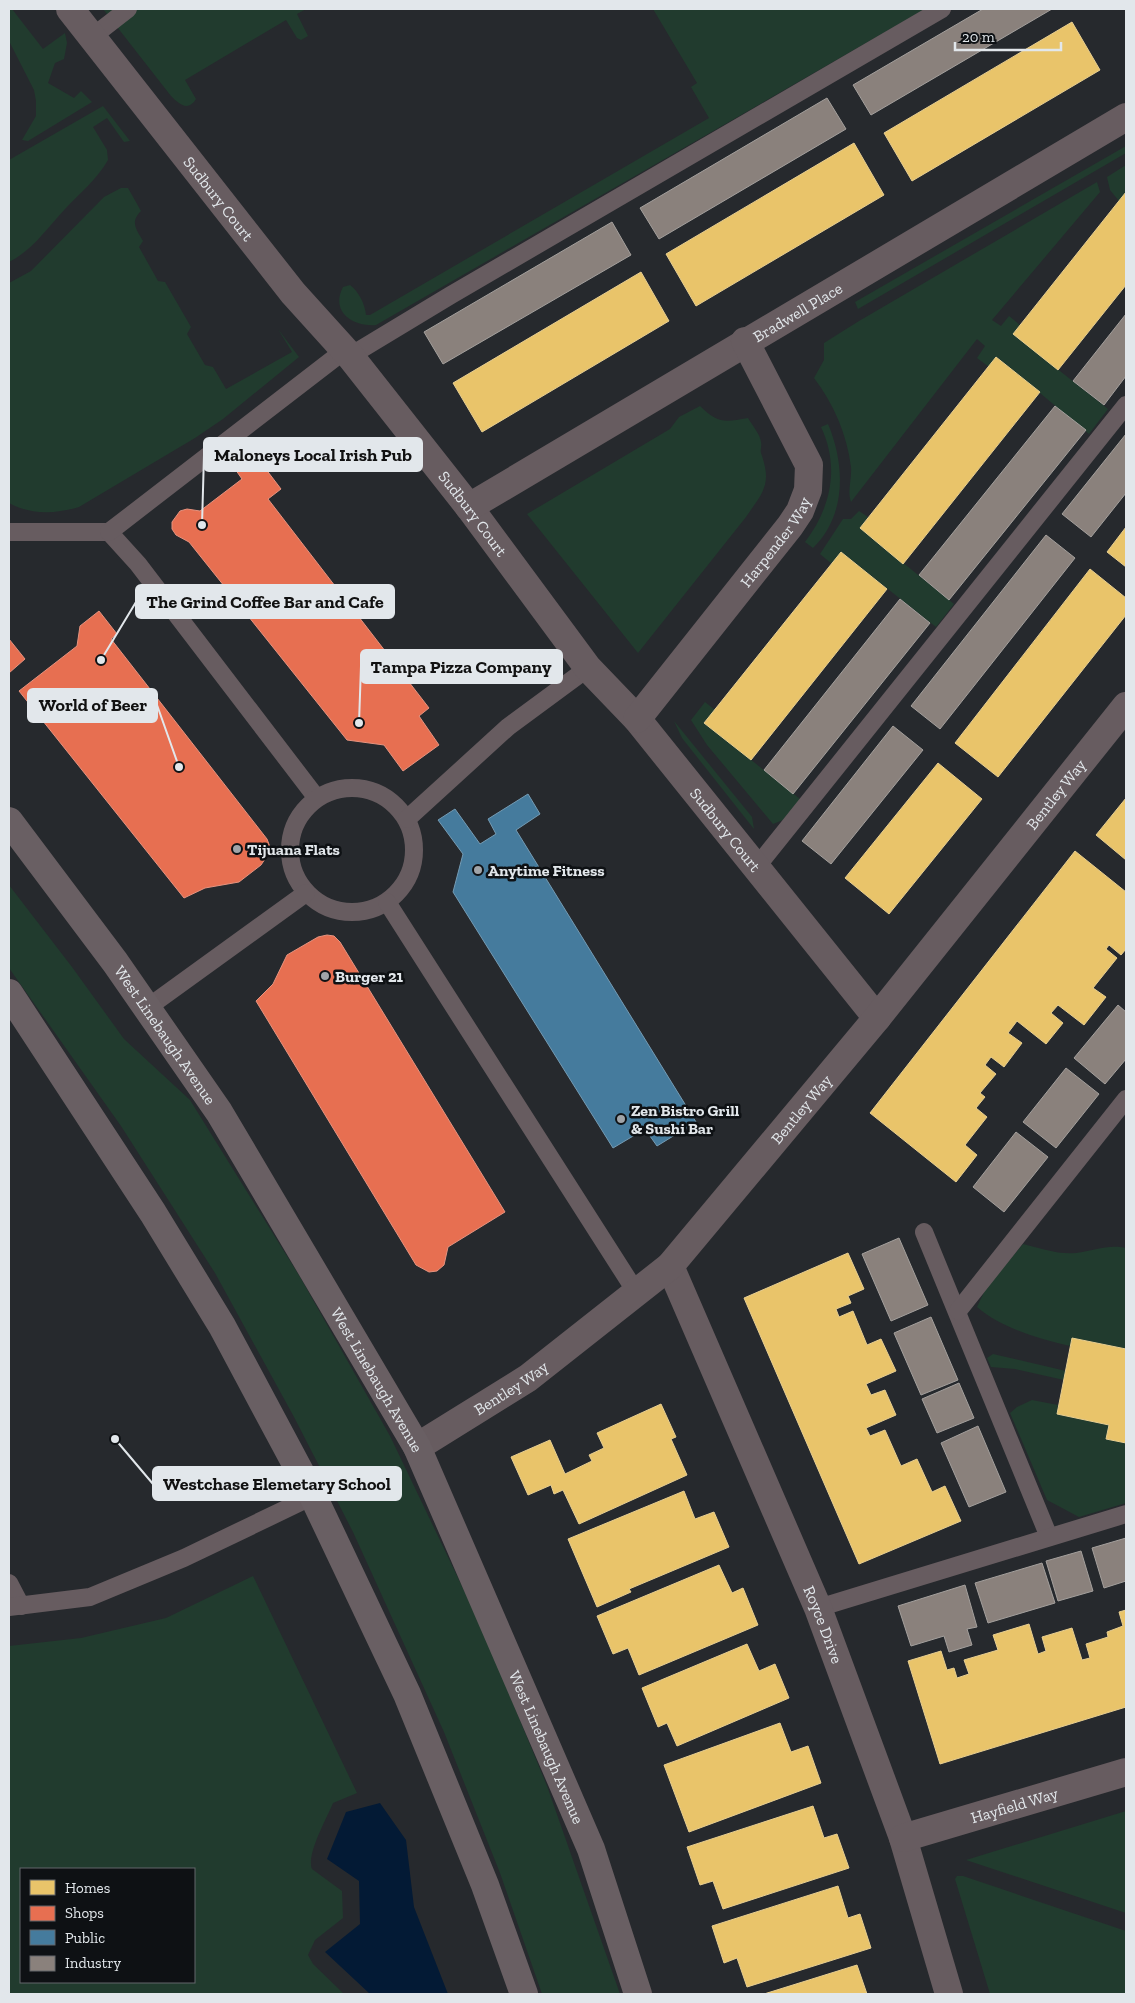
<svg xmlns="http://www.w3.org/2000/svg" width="1135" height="2003" viewBox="0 0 1135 2003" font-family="'Zilla Slab',serif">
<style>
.green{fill:#213b2e;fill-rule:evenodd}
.water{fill:#031a35}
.homes{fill:#e9c46a;stroke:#e7ce91}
.shops{fill:#e76f51;stroke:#e6937f}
.public{fill:#457b9d;stroke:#749bb4}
.industry{fill:#8a817c;stroke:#a4a09d}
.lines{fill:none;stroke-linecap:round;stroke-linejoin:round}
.service{stroke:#675c60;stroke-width:18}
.minor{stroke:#675c60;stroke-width:28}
.secondary{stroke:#695f63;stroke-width:28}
.poi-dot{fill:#a0a4a8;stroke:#0e1114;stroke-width:2}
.labels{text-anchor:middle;stroke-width:5;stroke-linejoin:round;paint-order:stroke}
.street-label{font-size:16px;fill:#e2e7eb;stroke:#0e1114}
.poi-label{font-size:16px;font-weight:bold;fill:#e2e7eb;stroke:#0e1114;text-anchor:start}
.leader{fill:none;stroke:#e2e7eb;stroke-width:2}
.callout-dot{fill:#e2e7eb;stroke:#0e1114;stroke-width:2}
.callout{fill:#e2e7eb;stroke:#e2e7eb;stroke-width:2}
.callout-label{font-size:18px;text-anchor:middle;font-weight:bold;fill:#111}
</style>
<rect width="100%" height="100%" fill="#26292d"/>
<!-- green -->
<g class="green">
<polygon points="9,9 12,9 43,49 65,33 67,43 64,59 55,63 48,83 74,98 81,91 92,102 28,141 22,140 36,116 36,101 34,90 9,41"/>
<path d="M103,9H306L297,14L308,36L301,40L297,38L286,20L185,80L196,99C188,112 179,104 171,96Z"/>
<path d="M653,9H925L376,325C353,327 330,312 343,287L350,285C359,292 365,304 366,315H370L709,118L691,87L697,83Z"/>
<path d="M103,106L130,141L124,142L107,118L93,127L107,150L108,160C97,179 80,193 65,209C47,228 33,250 9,262V160Z"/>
<polygon points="1126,146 1126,153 858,309 855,302"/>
<polygon points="1126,165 1126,192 1119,201 1110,190 1107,177"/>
<path d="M1097,182L1100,192L992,320L1001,326L1009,316L1020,325L1013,334L1108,409L1089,434L997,357L989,367L977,358L985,346L977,339L851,502C847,491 852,479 851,467C847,435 834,404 814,378L824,360V343L859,321Z"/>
<path d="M121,188H128L141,211C130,222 136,229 143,241L139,247L158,281L165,282L191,327L187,334L205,365L213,367L226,389L292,352L278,329L299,357L223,419L195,438L79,507C55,514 31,515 9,503V283L31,271L104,197Z"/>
<path d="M700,406C718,424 725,422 748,418C752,425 760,434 761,442C762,446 760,449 761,453C772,484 764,491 746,517L638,653L527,514L670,429L679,417Z"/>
<path d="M828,424C845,464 847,515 813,548L805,542C831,508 840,467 821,427Z"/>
<polygon points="859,511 868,517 860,528 954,604 936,627 841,552 832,564 820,554 843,519 851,519"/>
<polygon points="705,702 715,710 705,723 800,799 783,820 773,824 707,745 691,720"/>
<polygon points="674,721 752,817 754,829 682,738"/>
<polygon points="9,885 72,967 124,1039 190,1100 300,1277 390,1436 482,1628 547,1786 620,1994 542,1994 500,1873 444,1732 353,1532 294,1417 215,1273 121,1126 9,968"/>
<path d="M1023,1244C1040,1248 1059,1255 1076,1253C1094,1251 1108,1244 1126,1248V1349L1072,1338L1070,1346C1038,1338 1003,1329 977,1307L986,1288Z"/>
<polygon points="993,1354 1066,1371 1064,1380 1015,1369 991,1367 987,1358"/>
<polygon points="1032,1400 1058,1405 1057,1414 1109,1425 1106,1439 1126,1443 1126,1503 1079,1517 1047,1500 1010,1413 1017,1407"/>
<path d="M253,1576L357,1793L333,1803C327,1818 306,1855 312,1869L342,1891L343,1918L315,1940L308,1955L313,1964L344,1994H9V1646L81,1638L166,1618ZM21,1869H194V1982H21Z"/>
<polygon points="1126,1811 1126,1913 966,1860"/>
<polygon points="957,1876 963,1876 1126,1931 1126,1994 990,1994 955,1879"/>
</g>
<!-- water -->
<polygon class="water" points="380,1803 406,1840 414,1907 448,1994 370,1994 325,1952 360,1924 359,1881 327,1859 346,1812"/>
<!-- homes -->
<g class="homes">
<polygon points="1072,22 1100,70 912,181 884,133"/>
<polygon points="854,143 884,195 696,306 666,254"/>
<polygon points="1126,192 1126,285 1058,370 1013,334"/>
<polygon points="641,272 669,321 482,432 453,383"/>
<polygon points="996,357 1040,392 903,564 860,528"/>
<polygon points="1126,527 1126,567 1107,552"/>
<polygon points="841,552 887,589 751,760 704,723"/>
<polygon points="1090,569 1126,598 1126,615 998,777 955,743"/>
<polygon points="938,763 982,799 889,914 845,878"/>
<polygon points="1126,798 1126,860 1096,835"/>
<polygon points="1075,851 1126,892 1126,949 1121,955 1109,945 1106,949 1117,958 1093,988 1106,997 1084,1025 1058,1005 1051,1013 1063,1023 1046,1044 1017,1021 1008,1033 1022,1043 1004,1067 991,1057 985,1065 996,1074 980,1093 985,1097 976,1108 987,1117 965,1145 977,1155 956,1182 870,1113"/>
<polygon points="848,1253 864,1289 848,1296 851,1303 836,1309 839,1317 853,1311 867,1345 881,1339 896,1371 866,1384 871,1395 885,1390 896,1415 866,1428 870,1436 885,1430 901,1466 917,1459 932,1492 945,1486 961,1521 859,1564 744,1298"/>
<polygon points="1072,1338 1126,1349 1126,1443 1106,1439 1109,1425 1057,1414"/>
<polygon points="661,1404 676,1437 671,1439 687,1475 579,1524 563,1490 554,1494 551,1485 528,1495 511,1457 550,1440 565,1474 592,1461 589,1455 604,1448 597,1433"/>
<polygon points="684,1491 695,1519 714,1512 729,1547 629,1589 631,1592 597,1607 568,1539"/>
<polygon points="719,1565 732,1593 743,1588 758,1625 639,1675 628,1648 613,1654 597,1616"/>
<polygon points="1126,1610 1126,1707 940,1764 908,1661 941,1651 947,1670 954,1668 957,1678 969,1674 964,1660 998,1650 993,1635 1029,1624 1038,1654 1046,1651 1042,1637 1072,1628 1082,1660 1090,1658 1086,1644 1108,1637 1107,1632 1123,1626 1119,1612"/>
<polygon points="747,1644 759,1671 775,1664 789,1698 677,1746 667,1723 658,1727 642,1688"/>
<polygon points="780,1723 791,1752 808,1746 821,1783 689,1832 664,1765"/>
<polygon points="813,1806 824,1838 837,1834 849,1868 723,1909 713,1881 700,1885 687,1847"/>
<polygon points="838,1886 848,1918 860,1914 871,1948 747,1987 737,1958 724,1963 712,1926"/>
<polygon points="857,1965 867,1994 764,1994"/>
</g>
<!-- shops -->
<g class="shops">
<polygon points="252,451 281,489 268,499 429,708 419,716 439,745 403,771 384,745 347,740 189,542 176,535 172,529 172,522 180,511 187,509 200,511 242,479 233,466"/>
<polygon points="99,611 117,634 111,639 267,839 270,847 269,853 261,865 239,882 205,888 184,898 19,691 77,646 80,626"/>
<polygon points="9,639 25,659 9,673"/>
<polygon points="327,935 334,936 340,942 505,1212 448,1247 444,1265 437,1271 429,1272 416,1265 256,1001 273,984 287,955 318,937"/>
</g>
<!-- public -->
<polygon class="public" points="528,794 540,814 516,830 696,1122 657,1146 645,1129 613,1148 453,892 463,854 438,820 455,809 480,844 496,834 488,819"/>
<!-- industry -->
<g class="industry">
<polygon points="983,9 1052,9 871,115 853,85"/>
<polygon points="827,98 846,129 659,239 640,208"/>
<polygon points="612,222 631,255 443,364 424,332"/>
<polygon points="1126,314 1126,376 1104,405 1073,381"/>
<polygon points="1055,406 1086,430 949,600 919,575"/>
<polygon points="1126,434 1126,493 1091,537 1062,514"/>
<polygon points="1046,535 1075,558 940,729 911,706"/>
<polygon points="900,599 930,623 793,794 764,770"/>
<polygon points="893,726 923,750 831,864 802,841"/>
<polygon points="1118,1005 1126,1012 1126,1059 1105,1084 1074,1058"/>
<polygon points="1066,1068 1099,1094 1056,1148 1023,1122"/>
<polygon points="1016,1132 1048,1157 1004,1212 973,1187"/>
<polygon points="899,1238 928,1305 891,1321 862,1254"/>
<polygon points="931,1317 958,1380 921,1395 894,1333"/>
<polygon points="959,1383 974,1418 937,1433 922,1399"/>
<polygon points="978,1426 1006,1492 969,1507 941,1443"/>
<polygon points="1126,1538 1126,1581 1104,1588 1092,1548"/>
<polygon points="1081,1551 1093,1591 1058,1601 1046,1561"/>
<polygon points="1042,1563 1055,1603 988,1623 975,1583"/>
<polygon points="965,1585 977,1627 967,1629 972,1645 949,1652 944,1636 911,1646 898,1606"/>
</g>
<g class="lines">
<!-- service -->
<g class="service">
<polyline points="92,37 128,9"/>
<polyline points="350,356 451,295 942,9"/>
<polyline points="9,532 109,532 138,564 316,797"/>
<polyline points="109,532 345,350"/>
<circle cx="352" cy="850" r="62"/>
<polyline points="407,819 508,727 588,668"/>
<polyline points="755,869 1126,405"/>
<polyline points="387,902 636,1292"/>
<polyline points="147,1008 306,893"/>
<polyline points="924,1232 1049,1537"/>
<polyline points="958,1311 1126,1099"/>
<polyline points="9,1583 21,1606"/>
<polyline points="9,1607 90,1597 184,1558 313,1496"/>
<polyline points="818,1608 1126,1514"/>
</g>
<!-- minor -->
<g class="minor">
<path id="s1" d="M70,9L293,293L350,356L469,507L588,668L637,719L877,1018"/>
<path id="s2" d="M469,507L1126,117"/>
<path id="s3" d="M637,719L790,526L800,511L808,490L809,465L745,341"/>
<path id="s4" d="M670,1266L818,1608L903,1838L949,1994"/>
<path id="s5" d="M417,1447L528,1378L670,1266L877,1018L1126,706"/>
<path id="s6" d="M903,1838L1126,1772"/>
</g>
<!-- secondary -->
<g class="secondary">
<path id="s7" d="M9,821L115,962L219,1112L417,1447L591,1849L638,1994"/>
<polyline points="9,993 153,1213 222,1326 313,1496 407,1694 485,1885 524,1994"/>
</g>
</g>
<!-- markers -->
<g class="poi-dot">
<circle cx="237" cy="849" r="5"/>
<circle cx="478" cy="870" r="5"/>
<circle cx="325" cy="976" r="5"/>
<circle cx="621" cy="1119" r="5"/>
</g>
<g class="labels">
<!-- street labels -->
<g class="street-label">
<text dy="6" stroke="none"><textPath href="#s1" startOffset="241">Sudbury Court</textPath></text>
<text dy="6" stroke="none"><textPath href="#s2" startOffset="382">Bradwell Place</textPath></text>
<text dy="6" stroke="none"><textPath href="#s1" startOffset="646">Sudbury Court</textPath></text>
<text dy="6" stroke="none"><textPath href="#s3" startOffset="225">Harpender Way</textPath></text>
<text dy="6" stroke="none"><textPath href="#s5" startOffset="921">Bentley Way</textPath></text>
<text dy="6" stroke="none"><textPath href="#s1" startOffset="1051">Sudbury Court</textPath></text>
<text dy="6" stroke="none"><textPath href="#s7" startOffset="265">West Linebaugh Avenue</textPath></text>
<text dy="6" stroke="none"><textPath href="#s5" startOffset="516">Bentley Way</textPath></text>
<text dy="6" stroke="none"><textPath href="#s7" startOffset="670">West Linebaugh Avenue</textPath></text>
<text dy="6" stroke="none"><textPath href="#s5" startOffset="111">Bentley Way</textPath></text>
<text dy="6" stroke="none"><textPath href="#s4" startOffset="390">Royce Drive</textPath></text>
<text dy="6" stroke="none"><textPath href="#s7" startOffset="1075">West Linebaugh Avenue</textPath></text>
<text dy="6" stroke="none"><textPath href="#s6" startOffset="116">Hayfield Way</textPath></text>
</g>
<!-- poi labels -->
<g class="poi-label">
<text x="247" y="855">Tijuana Flats</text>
<text x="488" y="876">Anytime Fitness</text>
<text x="335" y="982">Burger 21</text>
<text x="631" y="1116">Zen Bistro Grill<tspan x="631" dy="18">&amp; Sushi Bar</tspan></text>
</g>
</g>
<!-- callouts -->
<path class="leader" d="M202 525L204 455M101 660L136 602M359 723L361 666M179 767L157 705M115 1439L153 1484"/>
<g class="callout-dot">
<circle cx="202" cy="525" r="5"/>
<circle cx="101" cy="660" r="5"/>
<circle cx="359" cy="723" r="5"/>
<circle cx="179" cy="767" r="5"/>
<circle cx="115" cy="1439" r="5"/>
</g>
<g class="callout">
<rect x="204" y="438" width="218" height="33" rx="5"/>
<rect x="136" y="585" width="258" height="33" rx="5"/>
<rect x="361" y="650" width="201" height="33" rx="5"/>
<rect x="28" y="689" width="129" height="33" rx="5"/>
<rect x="153" y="1467" width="248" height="33" rx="5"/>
</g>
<g class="callout-label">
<text x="313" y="461">Maloneys Local Irish Pub</text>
<text x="265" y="608">The Grind Coffee Bar and Cafe</text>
<text x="461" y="673">Tampa Pizza Company</text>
<text x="93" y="711">World of Beer</text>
<text x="277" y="1490">Westchase Elemetary School</text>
</g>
<!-- border -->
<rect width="1135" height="2003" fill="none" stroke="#e2e7eb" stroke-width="20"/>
<!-- legend -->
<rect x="20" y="1868" width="175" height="115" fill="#0e1114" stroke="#63676a"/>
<rect x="30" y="1880" width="25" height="15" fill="#e9c46a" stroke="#63676a"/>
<text x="65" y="1893" font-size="15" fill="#e2e7eb">Homes</text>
<rect x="30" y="1906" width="25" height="15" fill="#e76f51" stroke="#63676a"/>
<text x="65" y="1918" font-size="15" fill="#e2e7eb">Shops</text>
<rect x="30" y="1930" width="25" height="15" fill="#457b9d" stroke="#63676a"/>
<text x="65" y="1943" font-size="15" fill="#e2e7eb">Public</text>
<rect x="30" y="1956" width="25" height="15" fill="#8a817c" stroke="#63676a"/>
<text x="65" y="1968" font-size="15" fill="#e2e7eb">Industry</text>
<!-- scale -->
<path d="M955 42v8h106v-8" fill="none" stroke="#e2e7eb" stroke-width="2.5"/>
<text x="962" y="42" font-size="15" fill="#e2e7eb" stroke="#0e1114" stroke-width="4" paint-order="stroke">20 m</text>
</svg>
